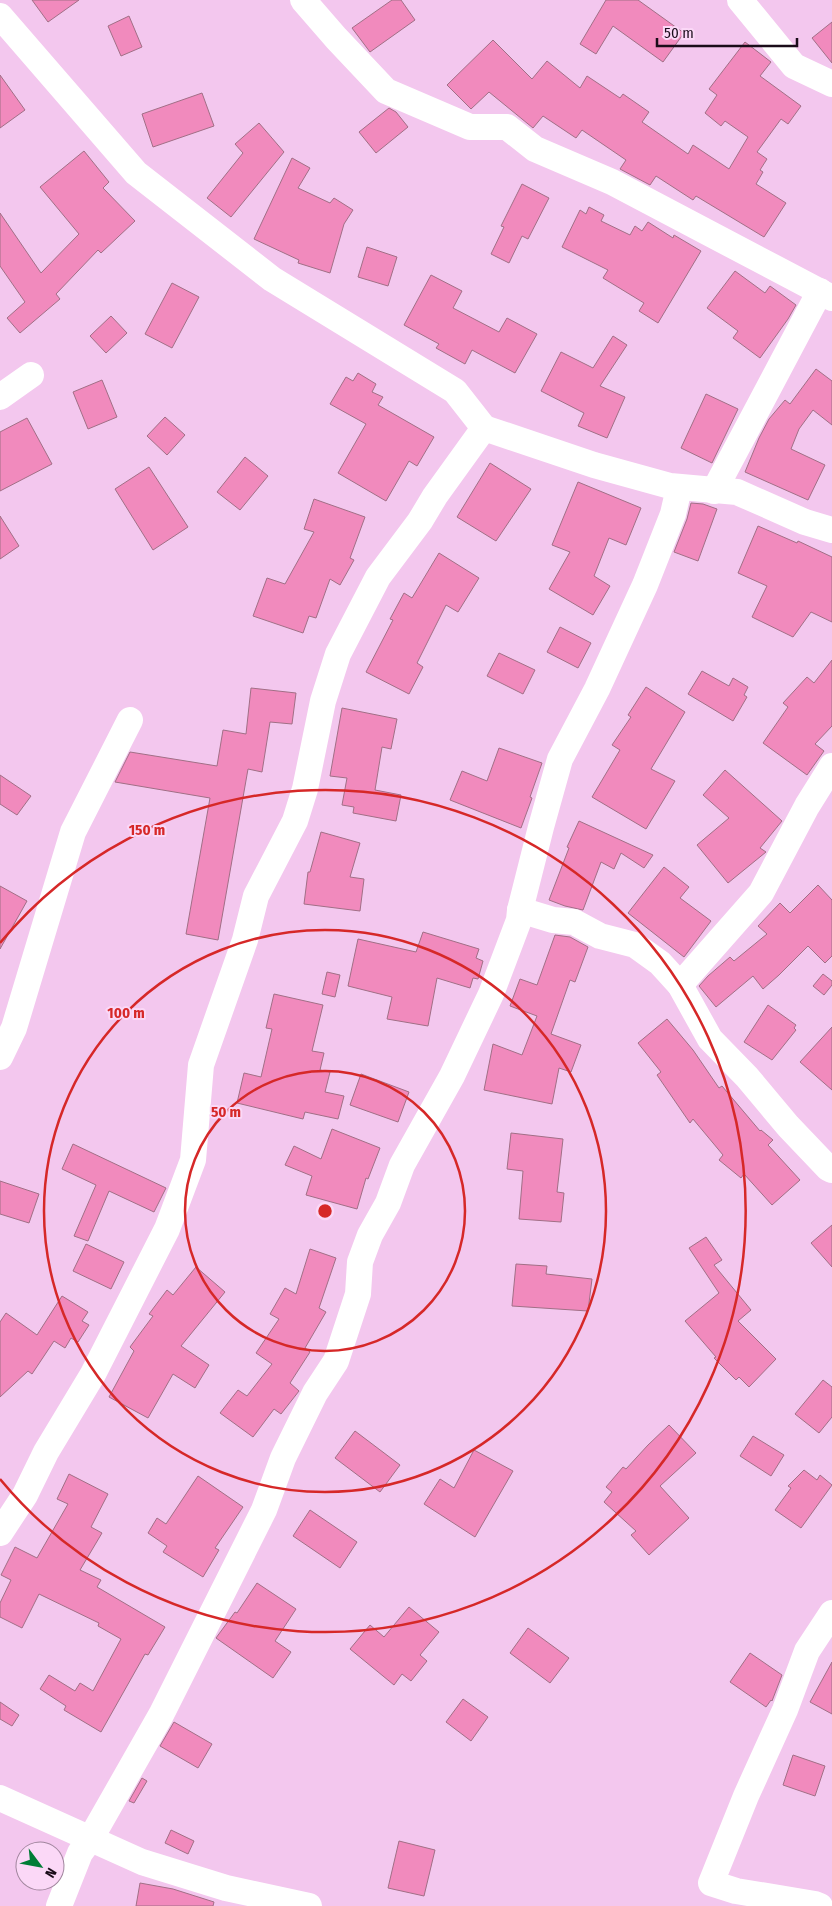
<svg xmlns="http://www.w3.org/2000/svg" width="832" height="1906" viewBox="0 0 832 1906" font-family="'Fira Sans Condensed',sans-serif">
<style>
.building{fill:#f18abd;stroke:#a16f86}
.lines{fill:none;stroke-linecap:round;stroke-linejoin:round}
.minor{stroke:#fff;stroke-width:26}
.ring{fill:none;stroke:#d62828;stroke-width:2.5}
.centre{fill:#d62828;stroke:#fbd8f7;stroke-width:2.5}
.ring-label{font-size:15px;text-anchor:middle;font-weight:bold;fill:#d62828;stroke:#fbd8f7;stroke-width:4;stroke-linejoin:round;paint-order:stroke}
</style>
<rect width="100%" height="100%" fill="#f3c7ee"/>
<!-- building -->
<g class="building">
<polygon points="32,0 79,0 48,22"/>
<polygon points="392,0 401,0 415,20 370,52 352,28"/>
<polygon points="606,0 638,0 684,33 663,62 613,26 596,54 580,44"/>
<polygon points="129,16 142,47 121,56 108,26"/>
<polygon points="832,22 832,63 812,38"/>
<polygon points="493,40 532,79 547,61 580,88 587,76 620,98 623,94 649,112 642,122 688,154 693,145 729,169 748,137 725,121 721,126 705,113 717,95 709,89 745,42 771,62 760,76 801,106 788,124 781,119 757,152 767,159 760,170 763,172 756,184 786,203 764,237 696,196 693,200 656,176 650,185 620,169 626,160 582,130 576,138 543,116 533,128 489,92 471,109 447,85"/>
<polygon points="0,75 25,110 0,128"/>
<polygon points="202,93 214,126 153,147 142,114"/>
<polygon points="389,108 396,112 408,127 376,153 359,132"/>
<polygon points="259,123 284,152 231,217 207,198 243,153 235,144"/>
<polygon points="84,151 109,182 103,188 135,221 101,253 98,250 56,294 60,299 20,333 7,318 25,302 0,266 0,213 41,273 79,234 40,187"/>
<polygon points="292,158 310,168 298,188 330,203 334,198 353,210 344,224 330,273 298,263 299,260 254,239"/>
<polygon points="522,184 549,198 528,239 522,236 509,263 491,254 504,227 501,226"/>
<polygon points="589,207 604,215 601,221 630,235 635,226 642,231 648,222 673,238 674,235 701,251 658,323 639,311 644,303 603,278 608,270 562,247 580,210 586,214"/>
<polygon points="367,247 397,257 388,286 358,277"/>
<polygon points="735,271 765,293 770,286 796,305 788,319 760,358 733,338 738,331 707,308"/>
<polygon points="431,275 462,291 453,308 499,332 507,318 537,334 515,373 472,350 465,364 436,348 439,344 404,325"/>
<polygon points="172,283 199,297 172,348 145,334"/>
<polygon points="111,316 127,333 106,353 90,336"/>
<polygon points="613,336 627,345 600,386 625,397 607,438 578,426 584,413 541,391 561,352 593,368"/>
<polygon points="816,369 832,381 832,425 813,410 799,429 791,449 825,465 808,500 745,472 759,438 769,419 785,400 790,404"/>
<polygon points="358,373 376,384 372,392 383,397 378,405 434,437 417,466 409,461 386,501 338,473 366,424 330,404 346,377 353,381"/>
<polygon points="102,380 117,417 88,429 73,392"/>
<polygon points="706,394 738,409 712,463 681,448"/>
<polygon points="165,417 185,435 167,455 147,436"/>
<polygon points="27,418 52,464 0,491 0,432"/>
<polygon points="245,457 268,476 240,510 217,492"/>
<polygon points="490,463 531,489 496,541 457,517"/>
<polygon points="149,467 188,527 153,550 115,489"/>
<polygon points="578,482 641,508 626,545 609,538 594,576 610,586 593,615 549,589 570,552 552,545"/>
<polygon points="314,499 365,517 350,558 354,560 340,585 330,579 316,618 309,616 303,633 253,616 267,578 285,584 314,532 304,529"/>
<polygon points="691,503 703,504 717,509 698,561 674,552 687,519"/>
<polygon points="0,516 19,546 0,559"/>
<polygon points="758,526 797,543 798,541 832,557 832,622 811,612 793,637 752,617 767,586 738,573"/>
<polygon points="439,553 479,578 458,612 446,605 417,663 423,667 409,694 366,672 393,620 390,619 404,593 412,598"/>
<polygon points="560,627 591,643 578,668 547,652"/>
<polygon points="499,653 535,670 523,694 487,676"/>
<polygon points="832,660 832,726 815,744 824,751 807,775 763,743 788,707 783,703 807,677 814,683"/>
<polygon points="702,671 729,686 733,678 748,687 744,695 747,697 733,721 688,694"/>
<polygon points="646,687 685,712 651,769 675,781 646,829 592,797 620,750 612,745 631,717 628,715"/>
<polygon points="251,688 296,693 292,724 270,722 262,772 248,769 218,940 186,934 210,798 115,782 130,752 217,766 223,730 246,734"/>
<polygon points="342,708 397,719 391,749 382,747 375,790 401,795 396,821 353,813 354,807 342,805 347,778 330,776"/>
<polygon points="499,748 542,763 530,797 532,798 521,828 450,800 462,771 487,781"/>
<polygon points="725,770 782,821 760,848 766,852 728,883 697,845 729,818 703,795"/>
<polygon points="0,775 31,796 17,815 0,804"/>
<polygon points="579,821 653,855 644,868 621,853 614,869 601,862 583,910 565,906 549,900 569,848 567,847"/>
<polygon points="321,832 360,843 350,877 364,879 360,911 304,904 308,872 310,872"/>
<polygon points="664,867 689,887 680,898 711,921 684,957 628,913"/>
<polygon points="818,885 832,900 832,956 825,963 808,946 779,975 763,989 753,976 716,1007 699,986 708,976 730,957 734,961 767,934 758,926 780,903 790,913"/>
<polygon points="0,886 27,901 0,949"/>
<polygon points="423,932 479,949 476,958 483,961 478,979 473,978 470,988 437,978 428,1026 387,1019 392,997 348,986 358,939 416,952"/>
<polygon points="555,935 570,937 588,947 575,982 570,980 551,1034 581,1045 571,1072 559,1068 552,1104 484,1090 493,1044 522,1055 537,1016 510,1006 520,979 537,985"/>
<polygon points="327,972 340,975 335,997 322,994"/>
<polygon points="823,974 832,981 832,985 824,995 813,986"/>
<polygon points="274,994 323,1005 312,1051 324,1053 320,1070 330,1072 325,1092 344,1096 338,1119 305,1112 303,1119 237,1103 244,1073 261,1077 272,1029 266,1028"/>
<polygon points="768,1005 796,1025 794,1028 796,1030 772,1060 744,1042"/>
<polygon points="667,1019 693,1050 719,1088 722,1086 760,1131 761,1130 773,1140 768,1145 800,1180 772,1205 744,1174 741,1178 719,1160 723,1155 693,1119 690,1123 657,1075 661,1072 638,1043"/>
<polygon points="832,1027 832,1090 800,1062"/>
<polygon points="361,1074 409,1092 398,1122 350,1105"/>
<polygon points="332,1129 380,1148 368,1179 366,1178 357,1209 306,1195 312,1176 285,1165 294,1146 321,1159"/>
<polygon points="511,1133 563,1139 557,1192 564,1193 561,1222 519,1219 523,1171 507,1169"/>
<polygon points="73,1144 166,1188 154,1212 109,1191 88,1241 74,1236 96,1185 62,1169"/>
<polygon points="0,1181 39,1194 29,1223 0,1214"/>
<polygon points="832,1225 832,1267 811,1243"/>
<polygon points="706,1237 722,1260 714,1265 751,1310 738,1321 776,1359 749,1387 739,1377 736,1380 714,1358 716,1357 685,1321 719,1293 689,1248"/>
<polygon points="86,1244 124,1262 111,1289 73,1271"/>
<polygon points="310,1249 336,1258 319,1308 326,1312 305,1348 310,1352 290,1383 299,1391 281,1414 274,1409 253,1437 220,1413 238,1390 247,1396 272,1364 256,1353 279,1319 270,1314 285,1288 296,1294"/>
<polygon points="516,1264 547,1266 546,1274 592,1279 588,1311 512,1306"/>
<polygon points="196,1267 225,1292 181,1346 209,1365 195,1388 173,1374 148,1418 109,1397 134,1351 130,1347 153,1316 149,1314 167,1290 173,1295"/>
<polygon points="62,1296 88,1312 82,1321 89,1325 78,1342 71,1338 65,1348 54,1341 32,1374 28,1371 0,1397 0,1322 6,1313 37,1335"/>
<polygon points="823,1380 832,1387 832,1417 819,1433 795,1414"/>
<polygon points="669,1425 696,1453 660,1486 689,1518 649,1555 631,1535 636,1531 604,1502 612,1492 606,1487 623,1467 626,1469 648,1445"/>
<polygon points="355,1431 400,1465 380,1492 335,1458"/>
<polygon points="753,1436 784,1455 771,1476 740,1456"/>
<polygon points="474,1450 513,1471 475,1537 424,1504 440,1479 454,1488"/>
<polygon points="804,1470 817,1480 820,1475 832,1485 801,1528 775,1510 791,1488 788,1486"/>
<polygon points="69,1474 108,1494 91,1527 102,1533 80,1570 101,1580 97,1587 165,1627 148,1655 145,1654 101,1732 64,1710 66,1706 40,1689 49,1675 75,1691 80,1683 93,1691 121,1639 98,1626 99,1623 39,1594 22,1628 0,1617 0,1603 11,1580 1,1575 15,1547 37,1558 68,1504 57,1499"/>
<polygon points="198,1476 243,1507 215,1548 219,1550 203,1577 163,1552 167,1546 148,1533 157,1518 166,1524"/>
<polygon points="310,1510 357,1542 340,1568 293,1536"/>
<polygon points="257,1583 296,1609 275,1641 291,1652 273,1678 216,1638 235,1612 237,1613"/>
<polygon points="409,1607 439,1632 420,1655 427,1661 411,1681 402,1674 394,1685 350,1649 370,1625 384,1637"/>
<polygon points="528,1628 569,1658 550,1683 510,1653"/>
<polygon points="750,1653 782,1675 772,1701 771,1700 766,1707 730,1682"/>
<polygon points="832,1662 832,1714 810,1702"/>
<polygon points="463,1699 488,1717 471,1741 446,1722"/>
<polygon points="0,1702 19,1715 12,1726 0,1719"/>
<polygon points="174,1722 212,1744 198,1768 160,1746"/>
<polygon points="793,1755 825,1766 815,1796 783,1785"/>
<polygon points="142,1778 147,1781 134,1803 129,1801"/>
<polygon points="171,1830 194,1841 188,1854 165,1843"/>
<polygon points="399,1841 435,1850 424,1896 388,1888"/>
<polygon points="140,1883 173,1889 214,1902 213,1906 136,1906"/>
</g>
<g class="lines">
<!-- minor -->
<g class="minor">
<polyline points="303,0 336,38 386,91 470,127 507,127 535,149 612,182 832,298"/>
<polyline points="740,0 794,66 832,84"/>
<polyline points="0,16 136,173 272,279 455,391 484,428 435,496 420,521 378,577 338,654 323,701 305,789 295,821 256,896 245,940 201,1065 193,1160 167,1229 93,1374 46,1452 25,1495 0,1533"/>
<polyline points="0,397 31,375"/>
<polyline points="484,428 594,465 670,486 737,492 805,522 832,530"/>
<polyline points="714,491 820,291"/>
<polyline points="520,910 553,920 574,922 600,936 635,945 660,963 680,985 710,1039 747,1077 788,1126 828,1168 832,1170"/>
<polyline points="680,985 761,893 807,806 832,766"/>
<polyline points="0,1057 14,1028 73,832 130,720"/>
<polyline points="0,1798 142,1862 226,1888 309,1906"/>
<polyline points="59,1906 80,1853 91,1838 161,1715 264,1510 283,1458 315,1393 336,1361 358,1294 360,1262 370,1235 388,1203 402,1165 452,1076 491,994 519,920 520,910 541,827 560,759 597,689 645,585 673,514 679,488"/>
<polyline points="820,1906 815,1904 736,1891 711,1883 746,1796 785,1710 807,1651 832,1613"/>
</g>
</g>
<!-- distance rings -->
<g class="ring">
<circle cx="325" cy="1211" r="140"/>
<circle cx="325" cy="1211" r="281"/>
<path d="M0 943A421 421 0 1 1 0 1479"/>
</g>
<circle cx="325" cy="1211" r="8" class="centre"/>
<g class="ring-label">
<text x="147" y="835">150 m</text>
<text x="126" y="1018">100 m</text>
<text x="226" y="1117">50 m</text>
</g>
<!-- north arrow -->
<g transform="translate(40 1866) rotate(122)"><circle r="24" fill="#fbd8f7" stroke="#a1869e"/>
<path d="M0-4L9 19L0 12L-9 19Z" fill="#007d36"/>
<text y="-8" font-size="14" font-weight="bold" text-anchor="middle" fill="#1a0c19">N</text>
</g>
<!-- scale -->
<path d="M657 38v8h140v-8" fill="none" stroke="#1a0c19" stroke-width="2.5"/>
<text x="664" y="38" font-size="15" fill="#1a0c19" stroke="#fbd8f7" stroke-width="4" paint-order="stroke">50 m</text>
</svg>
